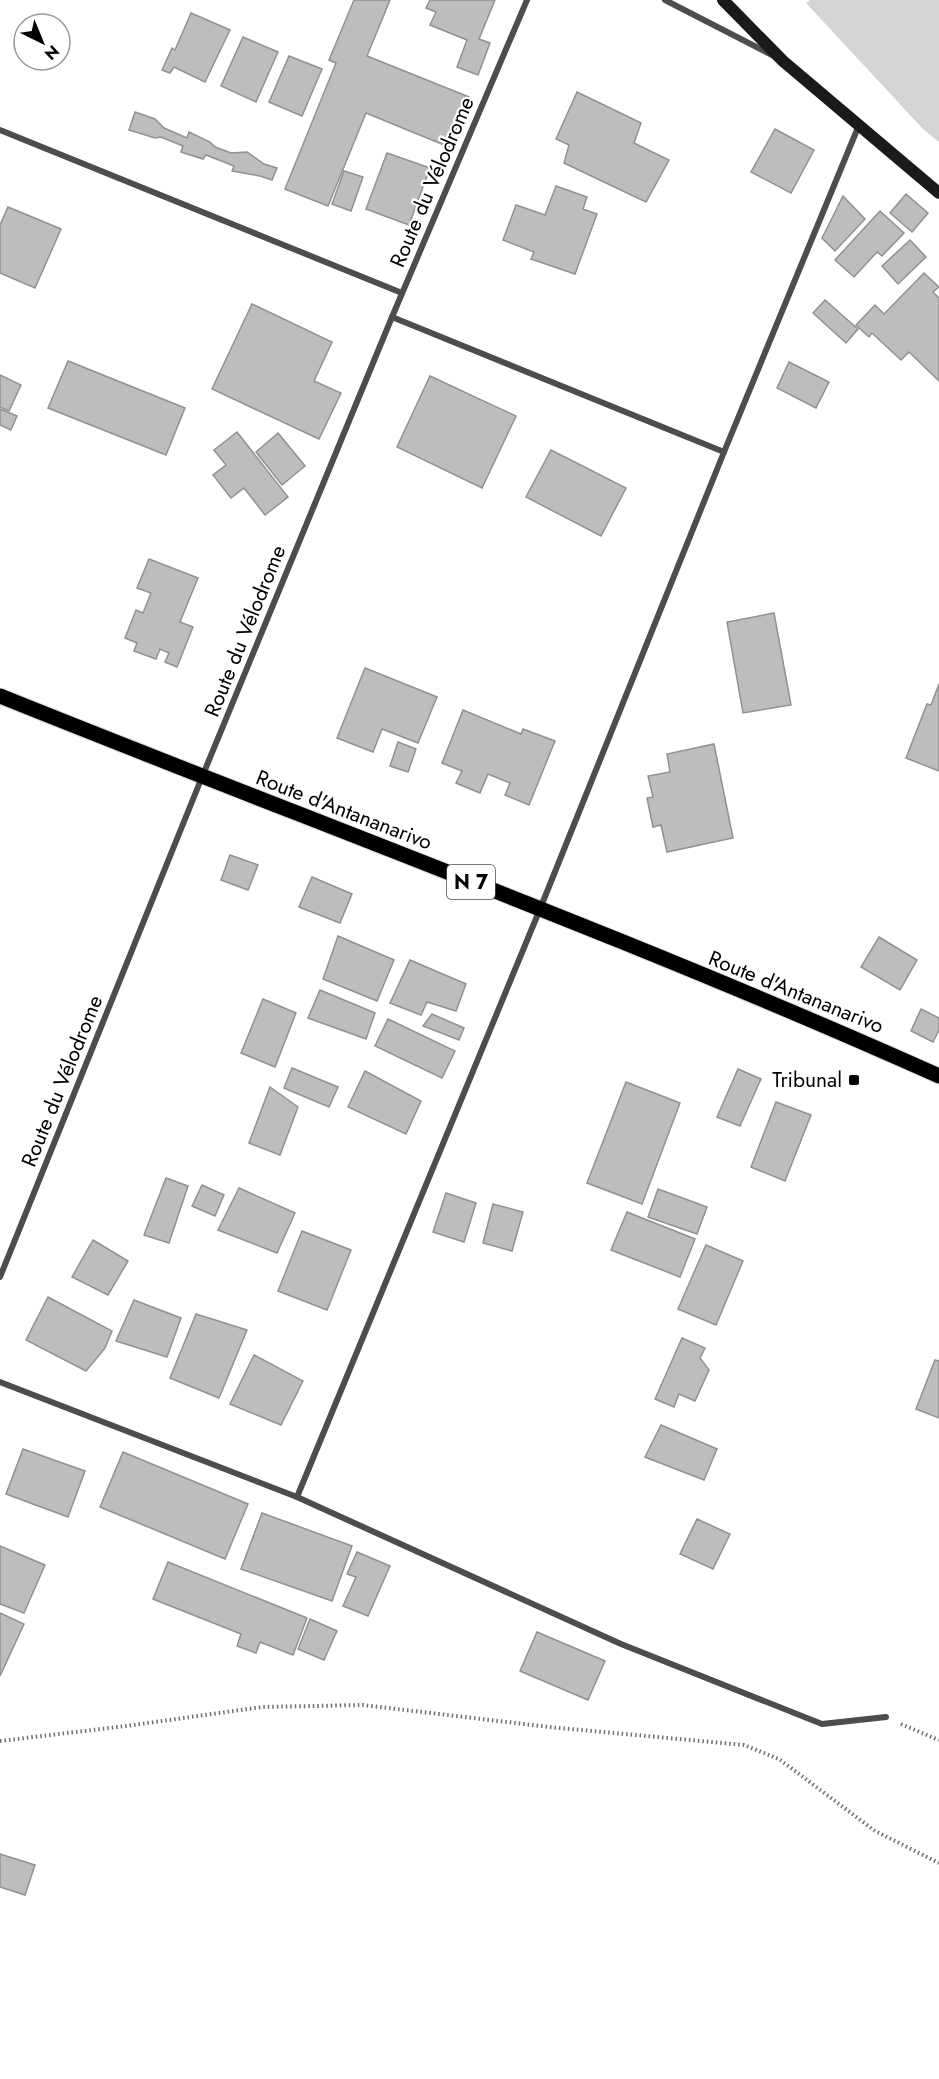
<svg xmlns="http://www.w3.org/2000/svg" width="939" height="2079" viewBox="0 0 939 2079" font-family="Jost,sans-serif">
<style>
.green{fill:#d4d4d4}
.building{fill:#bdbdbd;stroke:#919191;stroke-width:1.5}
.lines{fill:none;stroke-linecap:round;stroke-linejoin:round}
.primary-casing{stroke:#dbdbdb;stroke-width:17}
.path{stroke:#6f6f6f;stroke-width:4;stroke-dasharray:1.5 3;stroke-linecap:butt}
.minor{stroke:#4d4d4d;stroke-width:6}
.secondary{stroke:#1a1a1a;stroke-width:12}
.primary{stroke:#000;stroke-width:15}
.poi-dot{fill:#000;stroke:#fff;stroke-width:2}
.labels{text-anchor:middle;stroke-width:4.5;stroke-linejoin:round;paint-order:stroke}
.shield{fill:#fff;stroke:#4c4c4c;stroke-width:1.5}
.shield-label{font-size:20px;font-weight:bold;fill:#000}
.street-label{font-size:21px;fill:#000;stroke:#fff}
.poi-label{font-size:21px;fill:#000;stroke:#fff;text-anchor:end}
</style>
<rect width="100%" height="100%" fill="#fff"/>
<!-- green -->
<polygon class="green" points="810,0 939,0 939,142 923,129 806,3"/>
<!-- building -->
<g class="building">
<polygon points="354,0 390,0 367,56 469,97 449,147 366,113 328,206 285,189 336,63 329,60"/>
<polygon points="430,0 495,0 479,39 490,43 478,75 457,67 467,40 430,25 436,12 426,8"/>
<polygon points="191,13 230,30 205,82 174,67 170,73 162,70 172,48 175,50"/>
<polygon points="243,37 278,52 256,102 221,86"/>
<polygon points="289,56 322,69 302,116 269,102"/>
<polygon points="577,92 641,123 634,143 669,160 646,202 564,163 569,145 556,139"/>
<polygon points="135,112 155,119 164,128 187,138 189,132 210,142 215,147 231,153 247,152 264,164 277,168 272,180 260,176 232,171 234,166 206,155 203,159 181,152 183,146 161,137 155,138 129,130"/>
<polygon points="775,129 814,150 791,193 751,172"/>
<polygon points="387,153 430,168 409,225 366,209"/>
<polygon points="344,171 363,177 351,211 332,204"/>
<polygon points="556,186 587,197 583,209 597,214 575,274 531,259 534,252 503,240 516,205 545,215"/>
<polygon points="906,194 928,213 912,232 890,213"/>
<polygon points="843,196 865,219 835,251 822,238"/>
<polygon points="8,207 61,229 35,288 0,273 0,225"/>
<polygon points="880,211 904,233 882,256 877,252 854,277 835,260"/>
<polygon points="910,240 926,257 898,284 882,266"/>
<polygon points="924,273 939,287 933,292 939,298 939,381 909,352 901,360 872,333 869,337 856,325 875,305 884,314"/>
<polygon points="825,300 858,329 846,343 813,313"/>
<polygon points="252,304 332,342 314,381 341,393 319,439 212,389"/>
<polygon points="68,361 185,408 166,455 48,408"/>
<polygon points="789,362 829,382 816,408 777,388"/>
<polygon points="0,375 21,385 9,411 0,407"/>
<polygon points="430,376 516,416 482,488 397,447"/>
<polygon points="0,409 17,416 11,430 0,425"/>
<polygon points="237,432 288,497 265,515 244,488 231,498 213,475 226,465 214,450"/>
<polygon points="278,433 305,466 282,485 256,452"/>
<polygon points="551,450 626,488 601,536 526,497"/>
<polygon points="149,559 198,578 180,622 193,627 177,667 165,662 169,653 160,649 156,659 134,651 137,643 125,638 136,610 143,613 151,593 137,588"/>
<polygon points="774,613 791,705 743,713 727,622"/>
<polygon points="365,668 437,697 418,743 382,729 373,752 337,738"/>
<polygon points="939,684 939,771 906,758 927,704 931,705"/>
<polygon points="463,710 521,734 523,729 555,741 529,805 505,795 510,783 488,774 480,793 456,783 462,771 442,763"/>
<polygon points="398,742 416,749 408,772 390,766"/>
<polygon points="714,744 733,838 667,852 661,825 653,827 647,798 653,797 648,776 670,772 667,754"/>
<polygon points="230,855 258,865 248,890 221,880"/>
<polygon points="312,877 352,894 340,923 299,907"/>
<polygon points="338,936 394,960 377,1001 323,979"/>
<polygon points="879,937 917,960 900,990 861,967"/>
<polygon points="410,960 466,984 456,1011 427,1002 421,1015 390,1003"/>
<polygon points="320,990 375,1013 366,1039 308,1018"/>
<polygon points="263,999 296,1013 275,1067 241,1053"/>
<polygon points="921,1009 939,1018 939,1030 933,1042 911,1031"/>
<polygon points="432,1014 464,1028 459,1040 423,1026"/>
<polygon points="388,1019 455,1051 442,1078 375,1046"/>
<polygon points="292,1068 338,1087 329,1107 284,1088"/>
<polygon points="738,1069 761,1079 740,1126 717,1117"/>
<polygon points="365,1071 421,1101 406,1134 348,1107"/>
<polygon points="626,1082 680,1103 642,1204 587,1183"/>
<polygon points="270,1087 298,1107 280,1155 249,1143"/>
<polygon points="776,1102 811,1115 785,1181 751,1167"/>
<polygon points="166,1178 188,1186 169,1243 144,1235"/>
<polygon points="202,1185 224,1195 215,1216 192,1206"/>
<polygon points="239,1188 295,1213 277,1253 218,1230"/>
<polygon points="658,1189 707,1207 697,1234 648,1217"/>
<polygon points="446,1193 476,1203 464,1242 433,1232"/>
<polygon points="493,1204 523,1212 512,1251 483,1243"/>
<polygon points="627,1212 695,1239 680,1277 611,1250"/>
<polygon points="302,1231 351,1250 327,1310 278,1291"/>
<polygon points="93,1240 128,1261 108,1295 72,1277"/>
<polygon points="706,1245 743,1261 716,1325 678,1309"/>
<polygon points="48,1297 112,1331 105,1348 86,1371 26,1340"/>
<polygon points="134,1300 181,1318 167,1357 116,1341"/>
<polygon points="196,1314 247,1330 219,1398 170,1378"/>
<polygon points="682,1338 705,1348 700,1358 709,1370 695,1401 679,1394 674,1407 655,1399"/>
<polygon points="254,1355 303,1381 281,1425 230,1404"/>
<polygon points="935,1360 939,1361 939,1418 916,1409"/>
<polygon points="661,1425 717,1449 704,1480 645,1457"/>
<polygon points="23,1449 85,1471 68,1517 6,1494"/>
<polygon points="123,1452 248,1504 225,1559 100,1507"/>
<polygon points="262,1513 352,1546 332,1601 241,1569"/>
<polygon points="697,1519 730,1534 713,1569 680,1554"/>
<polygon points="0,1546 45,1565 24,1613 0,1604"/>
<polygon points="357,1552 390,1566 368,1616 343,1606 356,1577 347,1574"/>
<polygon points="168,1562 307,1618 293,1655 260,1642 256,1653 237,1646 241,1634 153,1599"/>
<polygon points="0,1613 24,1624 0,1676"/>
<polygon points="310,1619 337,1631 324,1660 298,1649"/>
<polygon points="537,1632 605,1661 588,1700 520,1671"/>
<polygon points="0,1854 35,1865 25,1895 0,1887"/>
</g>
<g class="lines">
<defs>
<path id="primary" d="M0,696C313,822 631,938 939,1076"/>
</defs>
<!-- primary casing -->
<use href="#primary" class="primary-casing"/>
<!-- path -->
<g class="path">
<polyline points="901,1724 939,1740"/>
<polyline points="0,1741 126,1726 262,1707 363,1705 549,1727 744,1745 779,1759 875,1831 939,1863"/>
</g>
<!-- minor -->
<g class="minor">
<polyline points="665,0 772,55"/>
<polyline points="0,130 402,293"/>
<polyline points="392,317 724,452"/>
<polyline points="0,1277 202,777 392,317 527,0"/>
<polyline points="0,1382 297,1497 621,1644 822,1724 886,1717"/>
<polyline points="297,1497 540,909 724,452 859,125"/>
</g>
<!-- secondary -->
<polyline class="secondary" points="723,0 783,61 939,193"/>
<!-- primary -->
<use href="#primary" class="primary"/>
</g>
<!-- markers -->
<rect class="poi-dot" x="848" y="1074" width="12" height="12" rx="3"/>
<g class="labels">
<!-- shield labels -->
<rect class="shield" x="447" y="865" width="48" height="34" rx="4.5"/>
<g class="shield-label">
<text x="471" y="889">N 7</text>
</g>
<!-- street labels -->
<g class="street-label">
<text transform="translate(432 182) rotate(-67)" y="7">Route du Vélodrome</text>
<text transform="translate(245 631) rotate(-68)" y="7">Route du Vélodrome</text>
<text transform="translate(344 810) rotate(21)" y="7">Route d'Antananarivo</text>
<text transform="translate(796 992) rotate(22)" y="7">Route d'Antananarivo</text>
<text transform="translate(62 1081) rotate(-68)" y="7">Route du Vélodrome</text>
</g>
<!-- poi labels -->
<g class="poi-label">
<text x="842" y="1087">Tribunal</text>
</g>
</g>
<!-- north arrow -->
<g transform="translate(42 42) rotate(137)"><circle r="28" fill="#ffffff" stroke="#999999" stroke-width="1.5"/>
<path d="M0-4.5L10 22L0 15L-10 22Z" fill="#000000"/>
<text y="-9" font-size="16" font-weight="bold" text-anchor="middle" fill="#000000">N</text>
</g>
</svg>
